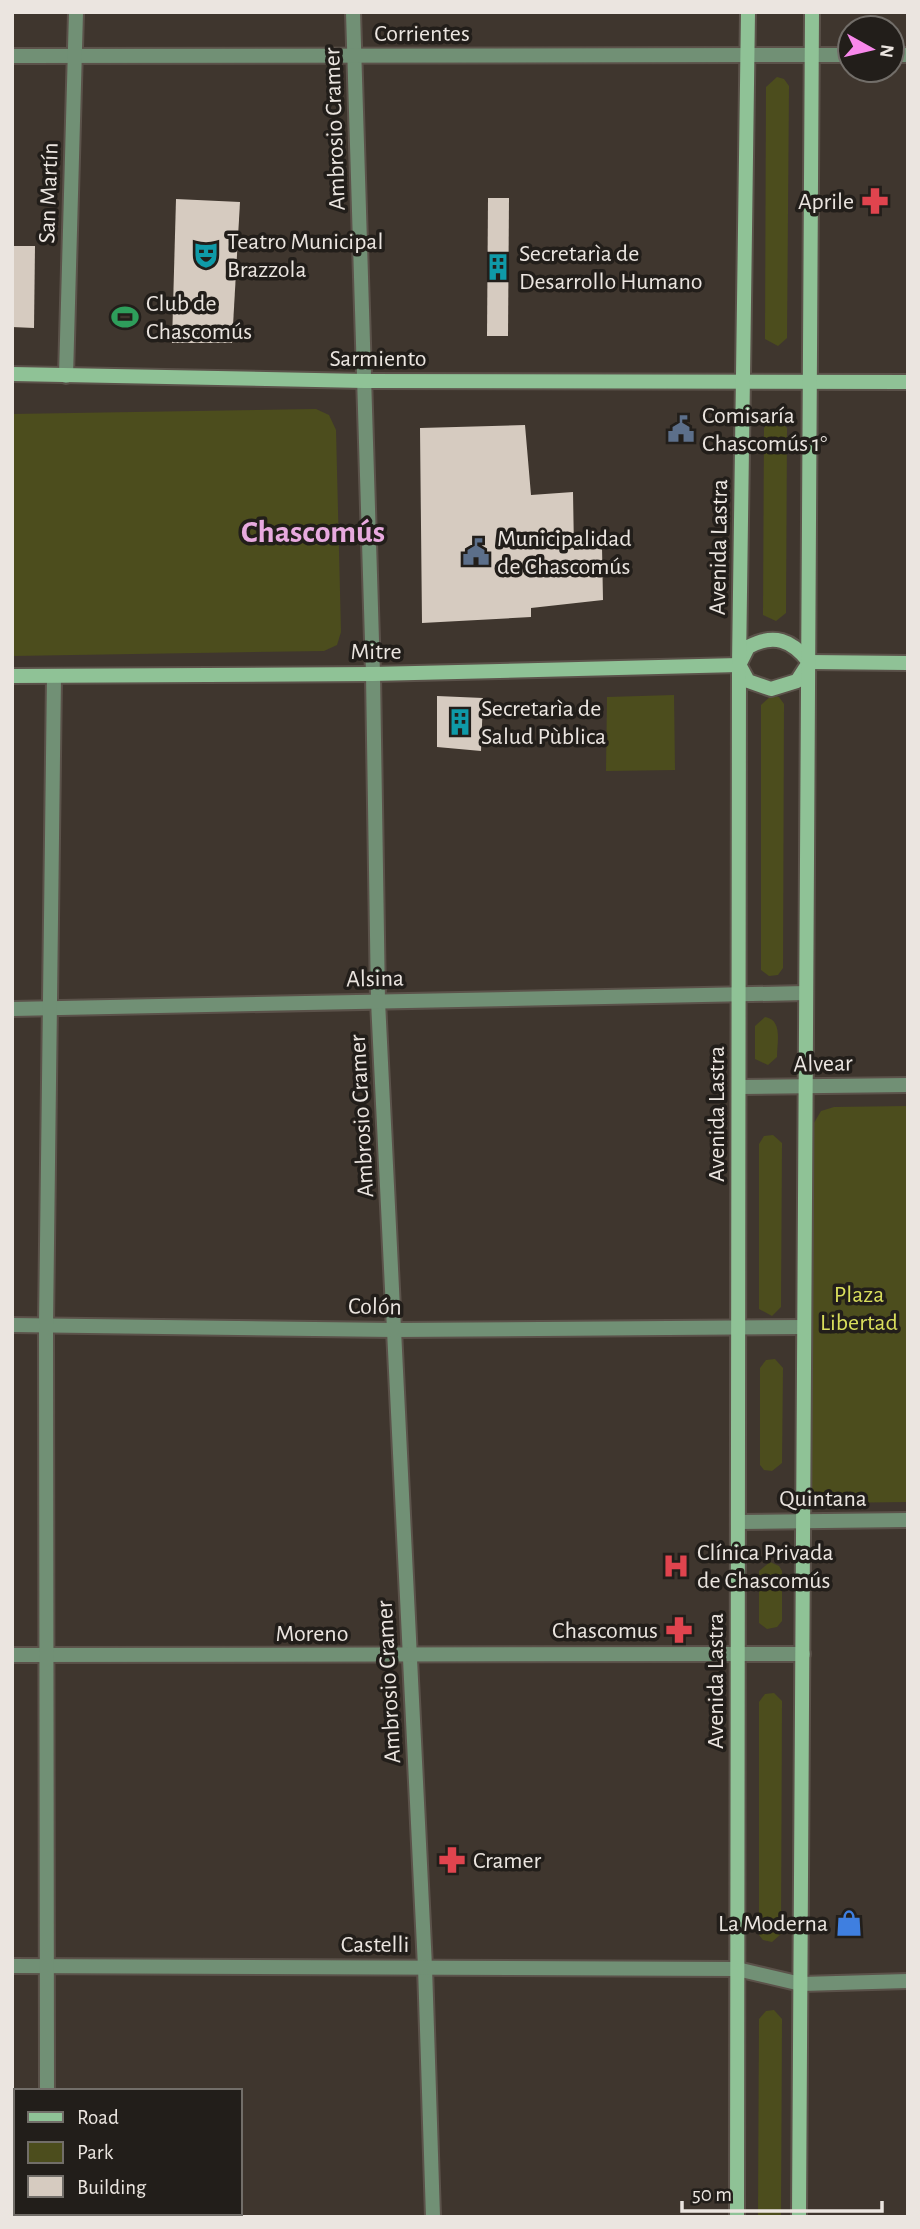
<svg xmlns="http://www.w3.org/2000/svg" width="920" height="2229" viewBox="0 0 920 2229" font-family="'Alegreya Sans',sans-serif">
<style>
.green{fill:#4c4d1d}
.building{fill:#d6cbc0}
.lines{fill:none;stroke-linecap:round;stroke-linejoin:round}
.minor-casing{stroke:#5b524a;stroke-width:18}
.secondary-casing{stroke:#5b524a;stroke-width:18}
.minor{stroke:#719075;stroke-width:14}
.secondary{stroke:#8fc296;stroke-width:14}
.labels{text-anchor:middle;stroke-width:7;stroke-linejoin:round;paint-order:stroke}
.street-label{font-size:24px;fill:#ebe5e0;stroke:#221e1a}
.poi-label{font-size:24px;fill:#ebe5e0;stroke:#221e1a;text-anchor:start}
.park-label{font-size:24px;fill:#d9de5c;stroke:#221e1a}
.district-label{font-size:32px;font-weight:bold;fill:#e8aadf;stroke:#221e1a}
</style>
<rect width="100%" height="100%" fill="#3f362e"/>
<!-- green -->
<g class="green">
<polygon points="777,77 784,79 789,86 787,338 778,346 765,339 766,87"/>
<polygon points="316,409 329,415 336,430 341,632 337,645 324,651 12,656 12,414"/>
<polygon points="778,419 787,428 786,613 776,621 763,615 764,428 770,420"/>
<polygon points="674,695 675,770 606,771 607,697"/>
<polygon points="772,695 779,697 784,704 783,968 778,975 769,976 761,970 761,705"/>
<path d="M765,1017C783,1020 777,1042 777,1057L768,1065L755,1059V1026Z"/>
<polygon points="908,1106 908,1502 827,1503 818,1501 808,1486 811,1128 821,1111 834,1107"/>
<polygon points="773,1135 782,1143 781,1307 772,1316 759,1309 759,1144 764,1136"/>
<polygon points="775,1359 783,1368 782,1463 772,1471 764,1470 760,1465 760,1368 766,1360"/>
<polygon points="770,1562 779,1566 782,1571 782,1621 777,1627 767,1629 759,1623 759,1571"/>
<polygon points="774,1693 782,1701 781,1934 772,1942 763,1940 759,1935 759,1702 765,1694"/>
<polygon points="774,2010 782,2019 781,2217 758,2217 759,2019 766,2011"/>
</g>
<!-- building -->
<g class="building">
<polygon points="488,198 509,198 508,336 487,336"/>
<polygon points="176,199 240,202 232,343 172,343"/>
<polygon points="12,246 35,246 34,328 12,327"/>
<polygon points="525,425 531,495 573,492 574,550 602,547 603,600 531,608 531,617 422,623 420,428"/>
<polygon points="437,696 483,698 481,751 437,747"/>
</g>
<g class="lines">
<defs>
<g id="minor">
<polyline points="353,12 373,674 378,1001 425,1967 433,2217"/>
<polyline points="892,55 908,55"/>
<polyline points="12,56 850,55"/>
<polyline points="66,376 76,12"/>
<polyline points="12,1009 806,993"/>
<polyline points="739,1087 908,1085"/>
<polyline points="12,1325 394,1330 804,1327"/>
<polyline points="738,1522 908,1520"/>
<polyline points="12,1655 803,1654"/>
<polyline points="12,1966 737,1969 801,1984 908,1981"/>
<polyline points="47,2091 46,1325 54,676"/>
<polyline points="46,2217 46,2213"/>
</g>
<g id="secondary">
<polyline points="12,374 364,381 908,382"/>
<polyline points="809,662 908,663"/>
<path d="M740,663L748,647C774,633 792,640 809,662"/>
<polyline points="741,668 748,681 771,689 797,681 808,664"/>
<polyline points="12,676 373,674 739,665"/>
<polyline points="737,2217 739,665 748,12"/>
<polyline points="799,2217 812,12"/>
</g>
</defs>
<!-- minor casing -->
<use href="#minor" class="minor-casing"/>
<!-- secondary casing -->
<use href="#secondary" class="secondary-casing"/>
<!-- minor -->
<use href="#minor" class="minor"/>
<!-- secondary -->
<use href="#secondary" class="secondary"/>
</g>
<!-- icons -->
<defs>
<symbol id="pharmacy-bare" viewBox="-9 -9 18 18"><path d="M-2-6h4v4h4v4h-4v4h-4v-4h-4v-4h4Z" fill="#e0444e" stroke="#221e1a" stroke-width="2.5" paint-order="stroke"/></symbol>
<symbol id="theatre-bare" viewBox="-9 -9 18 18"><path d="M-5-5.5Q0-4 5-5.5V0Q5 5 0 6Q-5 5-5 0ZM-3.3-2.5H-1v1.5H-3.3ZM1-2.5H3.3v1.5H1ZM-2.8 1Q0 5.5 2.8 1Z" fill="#0f9aa8" stroke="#221e1a" stroke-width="2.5" paint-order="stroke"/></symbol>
<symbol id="building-bare" viewBox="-9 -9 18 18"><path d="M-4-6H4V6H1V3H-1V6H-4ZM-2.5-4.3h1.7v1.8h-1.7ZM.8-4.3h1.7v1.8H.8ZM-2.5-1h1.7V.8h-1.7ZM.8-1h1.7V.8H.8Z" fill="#0f9aa8" stroke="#221e1a" stroke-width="2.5" paint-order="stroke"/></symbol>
<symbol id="stadium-bare" viewBox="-9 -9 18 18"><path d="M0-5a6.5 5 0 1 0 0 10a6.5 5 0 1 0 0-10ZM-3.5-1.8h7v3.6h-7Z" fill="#2e9e5b" stroke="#221e1a" stroke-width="2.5" paint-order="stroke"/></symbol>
<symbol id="civic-bare" viewBox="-9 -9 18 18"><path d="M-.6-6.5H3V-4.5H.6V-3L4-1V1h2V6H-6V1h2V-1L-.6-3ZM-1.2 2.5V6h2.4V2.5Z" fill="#5c6f8a" stroke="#221e1a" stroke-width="2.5" paint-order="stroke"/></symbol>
<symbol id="hospital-bare" viewBox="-9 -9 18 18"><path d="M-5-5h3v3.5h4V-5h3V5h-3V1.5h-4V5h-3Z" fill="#e0444e" stroke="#221e1a" stroke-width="2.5" paint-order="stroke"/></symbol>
<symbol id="shop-bare" viewBox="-9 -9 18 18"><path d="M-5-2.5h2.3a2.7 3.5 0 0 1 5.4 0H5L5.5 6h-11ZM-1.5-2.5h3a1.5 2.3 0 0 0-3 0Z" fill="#3f7fe0" stroke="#221e1a" stroke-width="2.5" paint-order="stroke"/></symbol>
</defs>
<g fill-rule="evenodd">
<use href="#pharmacy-bare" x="856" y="182" width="38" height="38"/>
<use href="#theatre-bare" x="187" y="236" width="38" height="38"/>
<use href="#building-bare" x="479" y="248" width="38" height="38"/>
<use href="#stadium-bare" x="106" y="298" width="38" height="38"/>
<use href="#civic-bare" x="662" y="410" width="38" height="38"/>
<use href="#civic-bare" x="457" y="533" width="38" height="38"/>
<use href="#building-bare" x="441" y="703" width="38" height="38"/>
<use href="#hospital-bare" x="657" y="1547" width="38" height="38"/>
<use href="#pharmacy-bare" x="660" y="1611" width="38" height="38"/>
<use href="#pharmacy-bare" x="433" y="1841" width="38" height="38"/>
<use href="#shop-bare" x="830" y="1904" width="38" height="38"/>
</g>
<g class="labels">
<!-- street labels -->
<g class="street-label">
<text x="422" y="41">Corrientes</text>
<text transform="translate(334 129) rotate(-92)" y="8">Ambrosio Cramer</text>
<text transform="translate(48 193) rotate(-88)" y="8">San Martín</text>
<text x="378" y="366">Sarmiento</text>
<text transform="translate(718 547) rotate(-89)" y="8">Avenida Lastra</text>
<text x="376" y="659">Mitre</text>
<text transform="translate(375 978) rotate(-1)" y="8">Alsina</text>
<text transform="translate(823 1063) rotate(-1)" y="8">Alvear</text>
<text transform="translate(716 1114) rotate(-90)" y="8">Avenida Lastra</text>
<text transform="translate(361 1116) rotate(-93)" y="8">Ambrosio Cramer</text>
<text transform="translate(375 1306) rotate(1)" y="8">Colón</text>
<text x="823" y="1506">Quintana</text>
<text x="312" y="1641">Moreno</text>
<text transform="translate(715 1681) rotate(-90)" y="8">Avenida Lastra</text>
<text transform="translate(388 1682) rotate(-93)" y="8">Ambrosio Cramer</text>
<text x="375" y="1952">Castelli</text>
</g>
<!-- poi labels -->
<g class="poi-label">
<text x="854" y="209" text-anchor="end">Aprile</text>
<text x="227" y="249">Teatro Municipal<tspan x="227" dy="28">Brazzola</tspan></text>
<text x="519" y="261">Secretarìa de<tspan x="519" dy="28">Desarrollo Humano</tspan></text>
<text x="146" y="311">Club de<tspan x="146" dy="28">Chascomús</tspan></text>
<text x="702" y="423">Comisaría<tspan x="702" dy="28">Chascomús 1°</tspan></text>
<text x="497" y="546">Municipalidad<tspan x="497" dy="28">de Chascomús</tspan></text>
<text x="481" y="716">Secretarìa de<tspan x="481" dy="28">Salud Pùblica</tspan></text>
<text x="697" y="1560">Clínica Privada<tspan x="697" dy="28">de Chascomús</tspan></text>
<text x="658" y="1638" text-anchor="end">Chascomus</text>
<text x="473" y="1868">Cramer</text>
<text x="828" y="1931" text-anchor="end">La Moderna</text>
</g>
<!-- park labels -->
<g class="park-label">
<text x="859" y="1302">Plaza<tspan x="859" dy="28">Libertad</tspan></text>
</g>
<!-- district labels -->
<g class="district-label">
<text x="313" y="542">Chascomús</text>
</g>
</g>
<!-- border -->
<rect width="920" height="2229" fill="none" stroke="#ebe5e0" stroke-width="28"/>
<!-- legend -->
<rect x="14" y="2089" width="228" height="126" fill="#221e1a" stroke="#726e69" stroke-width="2"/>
<rect x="28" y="2112" width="35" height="10" fill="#8fc296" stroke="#726e69" stroke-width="2"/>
<text x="77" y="2124" font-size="21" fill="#ebe5e0">Road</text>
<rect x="28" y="2142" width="35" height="21" fill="#4c4d1d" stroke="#726e69" stroke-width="2"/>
<text x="77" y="2159" font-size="21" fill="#ebe5e0">Park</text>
<rect x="28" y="2176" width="35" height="21" fill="#d6cbc0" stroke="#726e69" stroke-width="2"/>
<text x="77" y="2194" font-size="21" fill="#ebe5e0">Building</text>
<!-- north arrow -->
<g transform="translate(871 49) rotate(98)"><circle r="33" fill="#221e1a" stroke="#726e69" stroke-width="2"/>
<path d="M0-5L12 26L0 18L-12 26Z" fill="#f888eb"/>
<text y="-10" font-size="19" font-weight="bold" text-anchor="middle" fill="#ebe5e0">N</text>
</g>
<!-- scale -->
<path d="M682 2201v10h200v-10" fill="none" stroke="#ebe5e0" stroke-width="3.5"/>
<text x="692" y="2201" font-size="21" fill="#ebe5e0" stroke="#221e1a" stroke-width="5" paint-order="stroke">50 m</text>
</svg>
